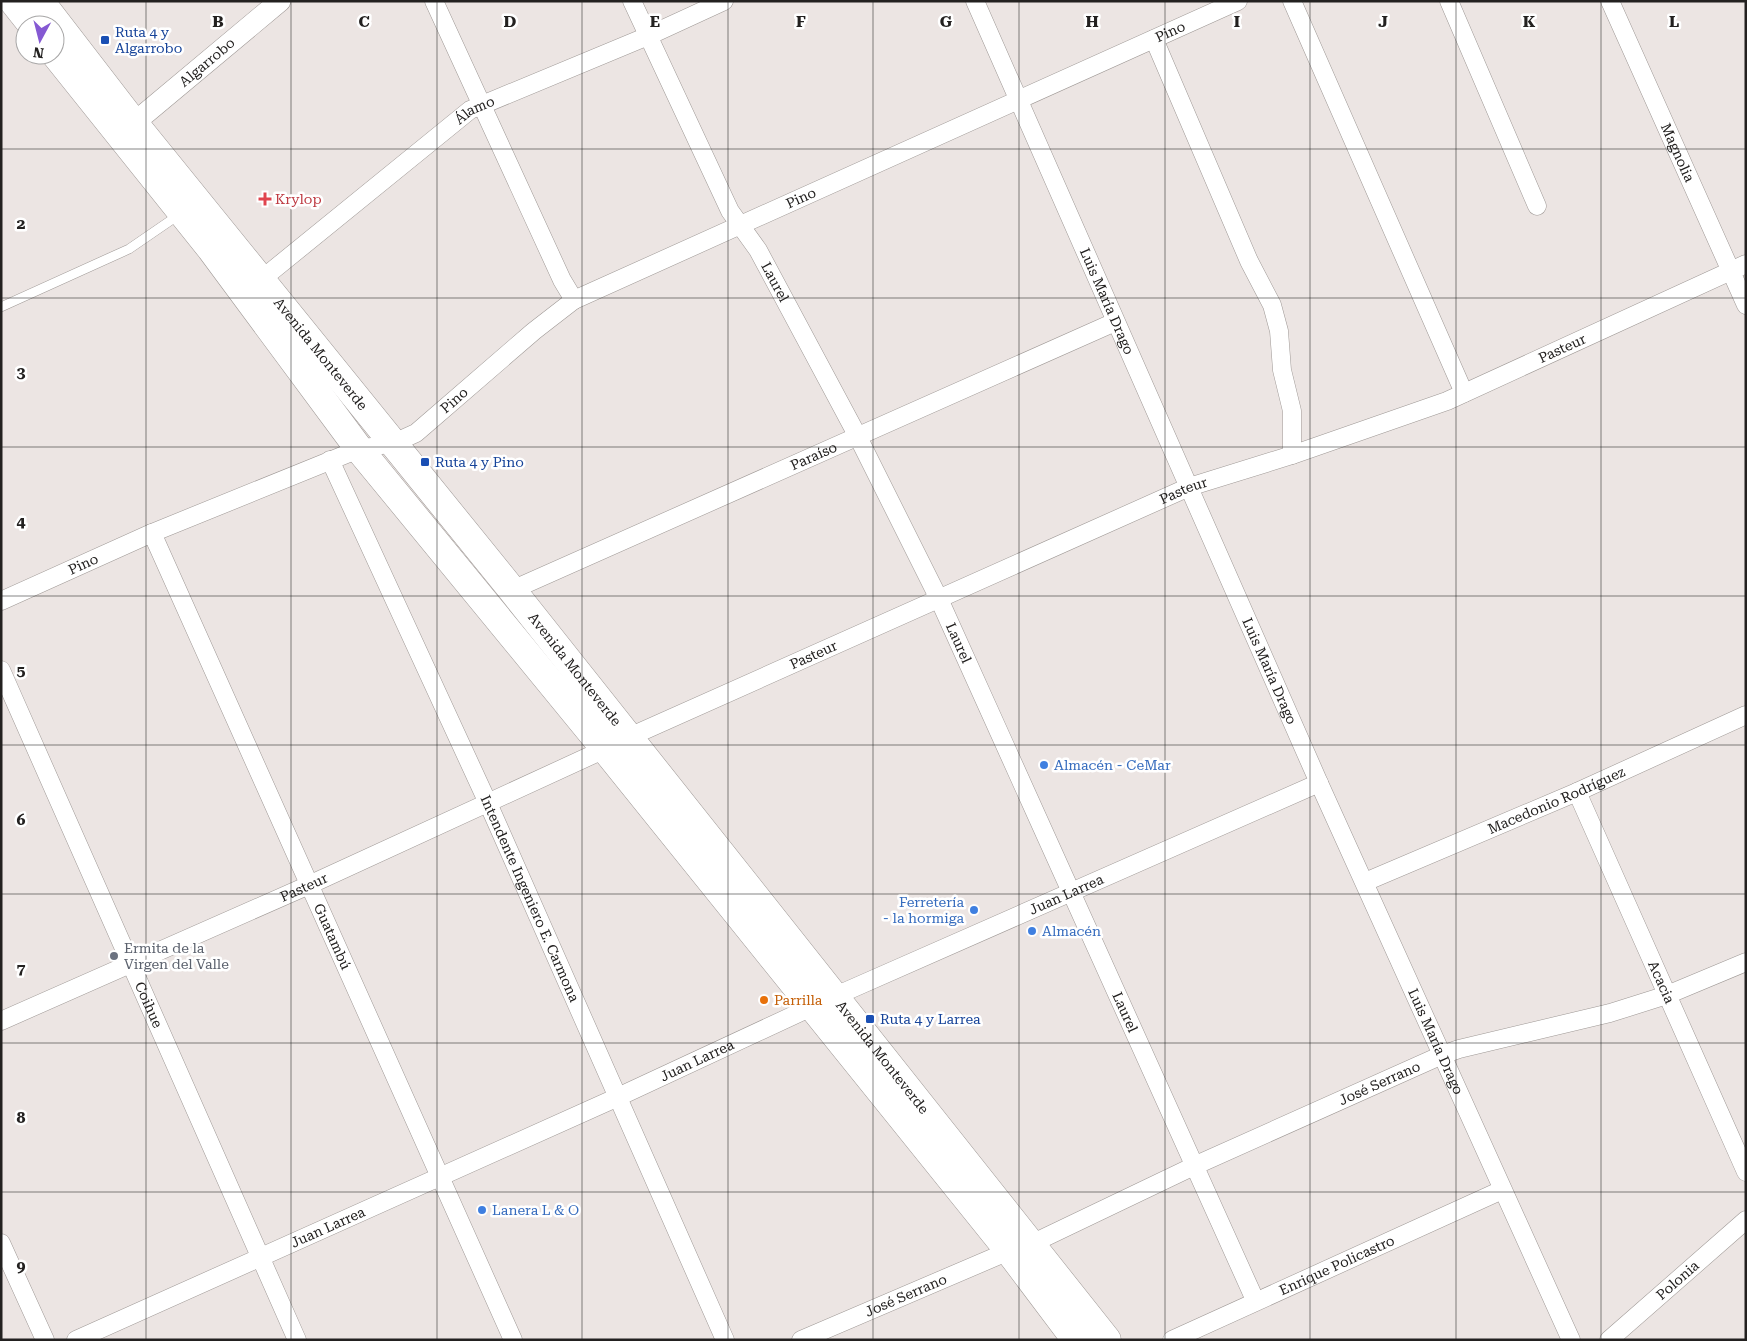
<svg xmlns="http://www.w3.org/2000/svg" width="1747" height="1341" viewBox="0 0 1747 1341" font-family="'Roboto Serif',serif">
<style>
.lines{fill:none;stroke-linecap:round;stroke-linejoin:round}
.service-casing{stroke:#9e9895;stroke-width:10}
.minor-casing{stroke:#9e9895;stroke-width:19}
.tertiary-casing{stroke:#9e9895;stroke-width:22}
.primary-casing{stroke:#9e9895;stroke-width:29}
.service{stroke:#fff;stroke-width:9}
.minor{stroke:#fff;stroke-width:18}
.tertiary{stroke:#fff;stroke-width:21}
.primary{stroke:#fff;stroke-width:28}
.grid{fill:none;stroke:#232120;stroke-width:1;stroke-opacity:0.55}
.transit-dot{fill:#1a4fb4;stroke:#fff;stroke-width:2}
.health-dot{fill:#e0444e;stroke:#fff;stroke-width:2}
.shop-dot{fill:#3f7fe0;stroke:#fff;stroke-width:2}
.worship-dot{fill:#6b7280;stroke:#fff;stroke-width:2}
.food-dot{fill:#e8710a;stroke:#fff;stroke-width:2}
.labels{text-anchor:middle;stroke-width:5;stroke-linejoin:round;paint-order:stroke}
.transit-label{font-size:14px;fill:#164399;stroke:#fff;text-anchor:start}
.street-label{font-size:14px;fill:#232120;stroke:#fff}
.health-label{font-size:14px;fill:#be3a42;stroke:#fff;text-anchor:start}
.shop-label{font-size:14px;fill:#366cbe;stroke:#fff;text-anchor:start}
.worship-label{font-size:14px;fill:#5b616d;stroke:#fff;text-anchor:start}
.food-label{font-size:14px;fill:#c56008;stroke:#fff;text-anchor:start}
.grid-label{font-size:16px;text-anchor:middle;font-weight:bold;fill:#232120;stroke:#fff;stroke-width:5;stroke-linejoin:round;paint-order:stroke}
</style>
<rect width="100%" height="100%" fill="#ece5e3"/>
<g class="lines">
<defs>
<polyline id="service" points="1,307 129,249 180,214"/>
<g id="minor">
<polyline points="434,1 562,280 574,300"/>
<path id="s1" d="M632,1L730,211L758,250L857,435L939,599L1255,1300"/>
<path id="s2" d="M975,1L1319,783L1571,1340"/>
<polyline points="1292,1 1464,393"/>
<polyline points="1449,1 1537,206"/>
<path id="s3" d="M1610,1L1746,305"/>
<polyline points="1154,39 1249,261 1272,305 1279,331 1282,370 1292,411 1292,455"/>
<path id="s4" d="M262,279L470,110L648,36L724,1"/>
<path id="s5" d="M330,460L487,801L725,1340"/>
<path id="s6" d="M152,533L513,1340"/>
<path id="s7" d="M512,590L1115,322"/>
<path id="s8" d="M1,601L152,533L359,449L394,443L416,433L534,331L574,300L1238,1"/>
<path id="s9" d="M1,670L297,1340"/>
<path id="s10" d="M627,738L1189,487L1292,455L1447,401L1746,264"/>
<path id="s11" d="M1577,792L1746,1172"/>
<path id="s12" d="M1365,882L1577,792L1746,715"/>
<path id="s13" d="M1,1021L309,885L605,749"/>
<polyline points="1,1243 45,1340"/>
<path id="s14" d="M1029,1245L1194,1166L1442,1055L1459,1049L1610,1013L1667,995L1746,962"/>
<path id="s15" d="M76,1340L618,1097L833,997L1319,783"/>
<path id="s16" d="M801,1340L1009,1251"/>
<path id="s17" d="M1172,1340L1502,1190"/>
<path id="s18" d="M1609,1340L1746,1220"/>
</g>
<g id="tertiary">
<path id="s19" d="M134,123L280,1"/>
</g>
<g id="primary">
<polyline points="13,1 32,25"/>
<path id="s20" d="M40,1L134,123L512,590L1107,1340"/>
<polyline points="55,54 211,249 359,449 605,749 1009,1251 1076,1340"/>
</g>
</defs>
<!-- service casing -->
<use href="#service" class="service-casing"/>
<!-- minor casing -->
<use href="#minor" class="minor-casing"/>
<!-- tertiary casing -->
<use href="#tertiary" class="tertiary-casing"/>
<!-- primary casing -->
<use href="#primary" class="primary-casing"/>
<!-- service -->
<use href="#service" class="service"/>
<!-- minor -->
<use href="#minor" class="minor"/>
<!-- tertiary -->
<use href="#tertiary" class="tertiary"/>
<!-- primary -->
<use href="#primary" class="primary"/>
</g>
<!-- grid -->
<path class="grid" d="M146,1V1340M291,1V1340M437,1V1340M582,1V1340M728,1V1340M873,1V1340M1019,1V1340M1165,1V1340M1310,1V1340M1456,1V1340M1601,1V1340M1,149H1746M1,298H1746M1,447H1746M1,596H1746M1,745H1746M1,894H1746M1,1043H1746M1,1192H1746"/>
<!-- markers -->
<g class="transit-dot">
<rect x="100" y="35" width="10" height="10" rx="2.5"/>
<rect x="420" y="457" width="10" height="10" rx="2.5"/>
<rect x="865" y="1014" width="10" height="10" rx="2.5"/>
</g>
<path class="health-dot" d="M262.5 191.5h5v5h5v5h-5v5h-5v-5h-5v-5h5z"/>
<g class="shop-dot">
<circle cx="1044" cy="765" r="5"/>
<circle cx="974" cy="910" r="5"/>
<circle cx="1032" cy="931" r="5"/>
<circle cx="482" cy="1210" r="5"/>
</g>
<circle class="worship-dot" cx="114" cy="956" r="5"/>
<circle class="food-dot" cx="764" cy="1000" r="5"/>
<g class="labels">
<!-- transit labels -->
<g class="transit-label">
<text x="115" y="37">Ruta 4 y<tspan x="115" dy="16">Algarrobo</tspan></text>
<text x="435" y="467">Ruta 4 y Pino</text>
<text x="880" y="1024">Ruta 4 y Larrea</text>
</g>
<!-- street labels -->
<g class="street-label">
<text dy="5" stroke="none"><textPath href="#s8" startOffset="1309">Pino</textPath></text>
<text dy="5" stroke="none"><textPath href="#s19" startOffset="95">Algarrobo</textPath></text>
<text dy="5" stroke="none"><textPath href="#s4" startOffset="272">Álamo</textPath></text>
<text dy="5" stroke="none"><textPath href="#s3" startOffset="166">Magnolia</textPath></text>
<text dy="5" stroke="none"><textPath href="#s8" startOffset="904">Pino</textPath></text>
<text dy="5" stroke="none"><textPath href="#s1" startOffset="316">Laurel</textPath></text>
<text dy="5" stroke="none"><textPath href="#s2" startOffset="328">Luis María Drago</textPath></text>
<text dy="5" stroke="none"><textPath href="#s10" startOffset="1014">Pasteur</textPath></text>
<text dy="5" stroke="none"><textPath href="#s20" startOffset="451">Avenida Monteverde</textPath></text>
<text dy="5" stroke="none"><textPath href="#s8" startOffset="499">Pino</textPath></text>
<text dy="5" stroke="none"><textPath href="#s7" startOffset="330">Paraíso</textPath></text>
<text dy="5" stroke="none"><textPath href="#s10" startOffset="609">Pasteur</textPath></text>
<text dy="5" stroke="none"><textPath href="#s8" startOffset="90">Pino</textPath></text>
<text dy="5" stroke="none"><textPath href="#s1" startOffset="721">Laurel</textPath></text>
<text dy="5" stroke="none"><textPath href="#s10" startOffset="204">Pasteur</textPath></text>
<text dy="5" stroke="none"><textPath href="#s20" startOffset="856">Avenida Monteverde</textPath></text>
<text dy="5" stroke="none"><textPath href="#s2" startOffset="732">Luis María Drago</textPath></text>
<text dy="5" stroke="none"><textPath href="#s12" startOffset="208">Macedonio Rodríguez</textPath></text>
<text dy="5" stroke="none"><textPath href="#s13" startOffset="331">Pasteur</textPath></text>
<text dy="5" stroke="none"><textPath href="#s15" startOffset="1086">Juan Larrea</textPath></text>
<text dy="5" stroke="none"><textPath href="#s5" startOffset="482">Intendente Ingeniero E. Carmona</textPath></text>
<text dy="5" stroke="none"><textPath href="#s6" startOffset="442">Guatambú</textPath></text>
<text dy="5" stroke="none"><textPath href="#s11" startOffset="208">Acacia</textPath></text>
<text dy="5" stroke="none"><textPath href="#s9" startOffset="366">Coihue</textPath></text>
<text dy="5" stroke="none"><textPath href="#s1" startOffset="1126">Laurel</textPath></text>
<text dy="5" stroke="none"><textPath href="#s2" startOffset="1138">Luis María Drago</textPath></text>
<text dy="5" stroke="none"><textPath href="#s20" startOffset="1351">Avenida Monteverde</textPath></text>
<text dy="5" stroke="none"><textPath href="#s15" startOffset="681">Juan Larrea</textPath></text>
<text dy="5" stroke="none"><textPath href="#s14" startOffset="386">José Serrano</textPath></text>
<text dy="5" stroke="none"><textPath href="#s15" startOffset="276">Juan Larrea</textPath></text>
<text dy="5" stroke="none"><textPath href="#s17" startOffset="181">Enrique Policastro</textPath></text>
<text dy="5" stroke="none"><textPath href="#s18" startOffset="91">Polonia</textPath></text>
<text dy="5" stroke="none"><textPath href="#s16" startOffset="114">José Serrano</textPath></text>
</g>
<!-- health labels -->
<g class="health-label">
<text x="275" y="204">Krylop</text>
</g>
<!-- shop labels -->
<g class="shop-label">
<text x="1054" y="770">Almacén - CeMar</text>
<text x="964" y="907" text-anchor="end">Ferretería<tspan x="964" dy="16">- la hormiga</tspan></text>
<text x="1042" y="936">Almacén</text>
<text x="492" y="1215">Lanera L &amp; O</text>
</g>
<!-- worship labels -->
<g class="worship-label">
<text x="124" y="953">Ermita de la<tspan x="124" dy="16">Virgen del Valle</tspan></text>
</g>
<!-- food labels -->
<g class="food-label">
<text x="774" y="1005">Parrilla</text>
</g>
</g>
<g class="grid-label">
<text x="218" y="27">B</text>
<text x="364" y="27">C</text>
<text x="510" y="27">D</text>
<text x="655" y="27">E</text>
<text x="801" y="27">F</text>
<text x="946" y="27">G</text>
<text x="1092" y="27">H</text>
<text x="1237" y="27">I</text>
<text x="1383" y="27">J</text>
<text x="1529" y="27">K</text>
<text x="1674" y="27">L</text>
<text x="21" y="229">2</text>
<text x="21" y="378">3</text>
<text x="21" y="527">4</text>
<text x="21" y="676">5</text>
<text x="21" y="825">6</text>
<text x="21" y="974">7</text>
<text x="21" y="1123">8</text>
<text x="21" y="1272">9</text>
</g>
<!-- border -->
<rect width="1747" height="1341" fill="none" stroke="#232120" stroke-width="5"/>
<!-- north arrow -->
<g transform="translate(40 40) rotate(187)"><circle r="24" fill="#ffffff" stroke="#a7a6a6"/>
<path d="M0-4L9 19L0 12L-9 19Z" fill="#8559d3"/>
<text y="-8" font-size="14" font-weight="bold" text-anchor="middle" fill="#232120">N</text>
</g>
</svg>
